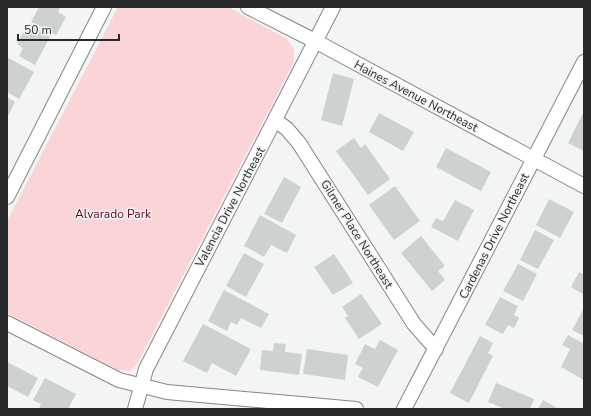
<svg xmlns="http://www.w3.org/2000/svg" width="591" height="416" viewBox="0 0 591 416" font-family="'Nunito Sans',sans-serif">
<style>
.green{fill:#fbd4d7}
.building{fill:#cdd1cf}
.lines{fill:none;stroke-linecap:round;stroke-linejoin:round}
.minor-casing{stroke:#838785;stroke-width:16}
.minor{stroke:#fff;stroke-width:14}
.labels{text-anchor:middle;stroke-width:3;stroke-linejoin:round;paint-order:stroke}
.street-label{font-size:12px;fill:#272827;stroke:#f2f5f3}
.park-label{font-size:12px;fill:#640320;stroke:#f2f5f3}
</style>
<rect width="100%" height="100%" fill="#f2f5f3"/>
<!-- green -->
<polygon class="green" points="118,7 228,7 287,39 294,49 294,62 137,364 130,371 118,370 7,313 7,221"/>
<!-- building -->
<g class="building">
<polygon points="39,7 60,7 58,12 66,17 56,35 31,22"/>
<polygon points="27,25 50,37 35,65 19,56 23,48 17,44"/>
<polygon points="7,57 34,72 19,99 7,92"/>
<polygon points="333,73 354,79 342,126 321,120"/>
<polygon points="7,97 15,102 7,118"/>
<polygon points="584,111 584,151 568,143"/>
<polygon points="379,113 414,132 403,151 369,132"/>
<polygon points="354,138 361,148 365,144 390,179 368,195 336,151"/>
<polygon points="446,148 491,172 481,191 436,167"/>
<polygon points="284,177 301,187 282,223 264,214"/>
<polygon points="395,186 420,221 394,240 369,205"/>
<polygon points="549,199 574,212 560,238 536,225"/>
<polygon points="455,200 474,210 458,241 431,227 436,218 443,221"/>
<polygon points="260,215 296,235 287,253 271,245 264,257 244,246"/>
<polygon points="535,230 554,240 538,269 520,260"/>
<polygon points="421,236 445,266 438,271 445,280 432,291 401,253"/>
<polygon points="244,253 264,264 246,297 226,286"/>
<polygon points="334,254 353,283 333,295 314,267"/>
<polygon points="518,264 537,274 523,301 503,291"/>
<polygon points="579,272 584,275 583,294 571,287"/>
<polygon points="224,290 269,314 261,328 241,318 237,325 231,322 227,331 208,321"/>
<polygon points="361,294 382,324 359,339 345,318 348,316 342,307"/>
<polygon points="500,297 518,306 514,315 519,318 514,328 508,325 503,334 485,325"/>
<polygon points="584,308 584,336 572,330"/>
<polygon points="203,324 251,349 236,376 212,363 207,373 183,361"/>
<polygon points="568,335 584,344 584,380 561,367 570,349 562,345"/>
<polygon points="480,336 493,343 488,353 493,356 469,403 450,393"/>
<polygon points="380,340 398,350 378,387 358,377 363,368 355,364 365,344 375,349"/>
<polygon points="274,343 286,344 285,352 302,354 299,375 260,370 262,350 273,351"/>
<polygon points="307,349 348,355 345,380 303,374"/>
<polygon points="7,362 38,378 28,397 7,386"/>
<polygon points="45,378 76,394 68,409 39,409 41,404 33,400"/>
<polygon points="496,383 534,399 530,409 505,409 488,402"/>
<polygon points="543,400 559,409 538,409"/>
</g>
<g class="lines">
<defs>
<g id="minor">
<polyline points="248,7 315,41 584,186"/>
<polyline points="275,120 287,129 299,143 414,324 436,349"/>
<polyline points="7,197 104,7"/>
<polyline points="7,323 119,380 167,392 356,409"/>
<polyline points="135,409 146,369 333,7"/>
<polyline points="404,409 584,62"/>
</g>
</defs>
<!-- minor casing -->
<use href="#minor" class="minor-casing"/>
<!-- minor -->
<use href="#minor" class="minor"/>
</g>
<g class="labels">
<!-- street labels -->
<g class="street-label">
<text transform="translate(416 96) rotate(28)" y="4">Haines Avenue Northeast</text>
<text transform="translate(230 207) rotate(-62)" y="4">Valencia Drive Northeast</text>
<text transform="translate(357 234) rotate(58)" y="4">Gilmer Place Northeast</text>
<text transform="translate(494 236) rotate(-63)" y="4">Cardenas Drive Northeast</text>
</g>
<!-- park labels -->
<g class="park-label">
<text x="113" y="218">Alvarado Park</text>
</g>
</g>
<!-- border -->
<rect width="591" height="416" fill="none" stroke="#272827" stroke-width="16"/>
<!-- scale -->
<path d="M18 34v6h101v-6" fill="none" stroke="#272827" stroke-width="2"/>
<text x="24" y="34" font-size="12" fill="#272827" stroke="#f2f5f3" stroke-width="3" paint-order="stroke">50 m</text>
</svg>
